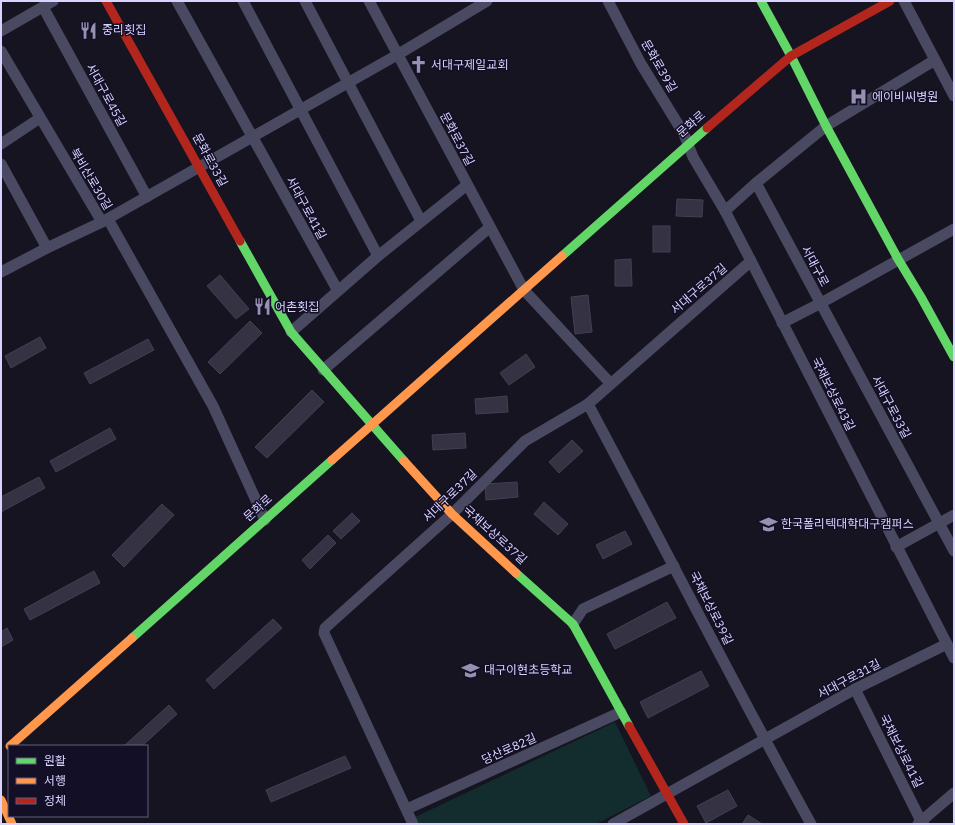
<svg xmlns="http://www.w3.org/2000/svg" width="955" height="825" viewBox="0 0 955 825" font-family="'IBM Plex Sans','Noto Sans KR',sans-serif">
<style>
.green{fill:#132c2d}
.building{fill:#343243;stroke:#433f54}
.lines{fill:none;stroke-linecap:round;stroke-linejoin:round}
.street{stroke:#4a4962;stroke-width:11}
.fast{stroke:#63d668;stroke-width:9}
.slow{stroke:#ff974d;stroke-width:9}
.jam{stroke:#b3261e;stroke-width:9}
.labels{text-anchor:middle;stroke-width:3;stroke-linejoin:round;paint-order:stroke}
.poi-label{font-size:12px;fill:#d9d4ff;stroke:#130f26;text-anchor:start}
.street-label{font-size:12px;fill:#d9d4ff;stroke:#130f26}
</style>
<rect width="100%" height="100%" fill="#161421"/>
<!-- green -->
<polygon class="green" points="615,722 651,796 596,824 416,824 413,818"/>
<!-- building -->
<g class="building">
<polygon points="677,199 703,200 702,217 676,216"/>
<rect x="653" y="226" width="17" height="26"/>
<polygon points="631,259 632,286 615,286 615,260"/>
<polygon points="220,275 249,309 236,319 207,286"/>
<polygon points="588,295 592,332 575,334 571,297"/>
<polygon points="250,321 262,333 220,374 208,362"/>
<polygon points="40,337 46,348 11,368 5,356"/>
<polygon points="148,339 154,350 90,384 84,373"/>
<polygon points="526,354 535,367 509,385 500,373"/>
<polygon points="312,390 324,402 267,458 255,447"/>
<polygon points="507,396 508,412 476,414 475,399"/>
<polygon points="110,428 116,439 56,472 50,461"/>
<polygon points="465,433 466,448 433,450 432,435"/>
<polygon points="572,440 583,451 559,473 549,462"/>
<polygon points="39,477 45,488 1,512 1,497"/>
<polygon points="517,482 518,497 486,500 485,484"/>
<polygon points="544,502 568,524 558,535 534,514"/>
<polygon points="162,504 174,515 124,567 112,555"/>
<polygon points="352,513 360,521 341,539 333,531"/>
<polygon points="625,531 632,544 603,559 596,545"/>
<polygon points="328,535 336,543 310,569 302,560"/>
<polygon points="94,571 100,583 30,620 24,609"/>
<polygon points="667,602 676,618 615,649 607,634"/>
<polygon points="273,619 282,628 214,689 206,680"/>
<polygon points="7,628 13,640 1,647 1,632"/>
<polygon points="701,671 709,686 648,718 640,702"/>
<polygon points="169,705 177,714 142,746 124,746"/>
<polygon points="345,756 351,768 271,802 266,790"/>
<polygon points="728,790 737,806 706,823 697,806"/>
<polygon points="748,815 762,824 742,824"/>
</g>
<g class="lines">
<!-- street -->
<g class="street">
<polyline points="177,1 338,291"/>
<polyline points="243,1 378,256"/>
<polyline points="305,1 421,221"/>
<polyline points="369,1 524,290 611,384"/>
<polyline points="608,1 641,64 684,134 693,157 725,211 751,261 954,658"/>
<polyline points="904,1 954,96"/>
<polyline points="43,7 147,197"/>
<polyline points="1,31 53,1"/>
<polyline points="1,51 102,222"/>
<polyline points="1,144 40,118"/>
<polyline points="1,164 47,248"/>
<polyline points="756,183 954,551"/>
<polyline points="725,211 756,183 826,126 935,60"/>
<polyline points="108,219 213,406 265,520"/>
<polyline points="1,272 47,248 102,222 397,55 487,1"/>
<polyline points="782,323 821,303 954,229"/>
<polyline points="291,332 378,256 467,185"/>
<polyline points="323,370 490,227"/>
<path d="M588,404C663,544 734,685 811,824"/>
<polyline points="896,547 954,515"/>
<polyline points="573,624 583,609 674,566"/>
<polyline points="855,689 921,821 924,824"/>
<polyline points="407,809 621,712"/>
<polyline points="413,824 324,633 325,628 452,514 525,441 588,404 751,261"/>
<polyline points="613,824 855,689 947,644"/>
<polyline points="918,824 954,793"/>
</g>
<!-- fast -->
<g class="fast">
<polyline points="761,1 791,56 826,126 898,259 921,297 954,357"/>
<polyline points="240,241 291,332 404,461"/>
<polyline points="562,256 707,128"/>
<polyline points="516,573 573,624 629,726"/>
<polyline points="132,638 332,460"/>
</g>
<!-- slow -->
<g class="slow">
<polyline points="332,460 562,256"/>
<polyline points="404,461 452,514 516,573"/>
<polyline points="10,746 132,638"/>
<polyline points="1,800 12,824"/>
</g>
<!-- jam -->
<g class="jam">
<polyline points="106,1 240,241"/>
<polyline points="707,128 791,56 890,1"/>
<polyline points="629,726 684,824"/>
</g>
</g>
<!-- icons -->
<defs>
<symbol id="restaurant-bare" viewBox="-9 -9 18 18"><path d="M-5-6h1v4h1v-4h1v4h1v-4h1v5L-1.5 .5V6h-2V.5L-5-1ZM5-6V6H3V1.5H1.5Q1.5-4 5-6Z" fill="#9591b1" stroke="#130f26" stroke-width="2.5" paint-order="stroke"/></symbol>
<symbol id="church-bare" viewBox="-9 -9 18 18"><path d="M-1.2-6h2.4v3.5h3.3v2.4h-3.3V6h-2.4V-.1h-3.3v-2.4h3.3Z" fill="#9591b1" stroke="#130f26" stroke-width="2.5" paint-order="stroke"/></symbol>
<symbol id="hospital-bare" viewBox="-9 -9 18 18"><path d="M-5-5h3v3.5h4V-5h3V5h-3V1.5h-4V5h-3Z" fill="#9591b1" stroke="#130f26" stroke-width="2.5" paint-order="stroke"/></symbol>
<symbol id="school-bare" viewBox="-9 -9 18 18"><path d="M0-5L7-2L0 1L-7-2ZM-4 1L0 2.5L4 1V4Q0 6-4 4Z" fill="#9591b1" stroke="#130f26" stroke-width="2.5" paint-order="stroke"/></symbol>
</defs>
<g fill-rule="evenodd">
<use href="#restaurant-bare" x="76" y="18" width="25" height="25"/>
<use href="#church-bare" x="406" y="52" width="25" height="25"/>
<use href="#hospital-bare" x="846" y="84" width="25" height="25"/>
<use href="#restaurant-bare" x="250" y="294" width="25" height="25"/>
<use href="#school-bare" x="756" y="512" width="25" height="25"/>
<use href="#school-bare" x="458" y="658" width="25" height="25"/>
</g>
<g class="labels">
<!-- poi labels -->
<g class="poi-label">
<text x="102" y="34">중리횟집</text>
<text x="431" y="69">서대구제일교회</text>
<text x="872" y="101">에이비씨병원</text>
<text x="275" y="311">어촌횟집</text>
<text x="781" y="528">한국폴리텍대학대구캠퍼스</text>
<text x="484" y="674">대구이현초등학교</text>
</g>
<!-- street labels -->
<g class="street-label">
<text transform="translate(659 66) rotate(60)" y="4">문화로39길</text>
<text transform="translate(106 95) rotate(61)" y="4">서대구로45길</text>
<text transform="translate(691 124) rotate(-41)" y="4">문화로</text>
<text transform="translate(457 139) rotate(62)" y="4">문화로37길</text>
<text transform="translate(210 160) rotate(61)" y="4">문화로33길</text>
<text transform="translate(91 179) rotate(59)" y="4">북비산로30길</text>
<text transform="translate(306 208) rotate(61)" y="4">서대구로41길</text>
<text transform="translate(815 266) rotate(62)" y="4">서대구로</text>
<text transform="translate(699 289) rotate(-41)" y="4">서대구로37길</text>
<text transform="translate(833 394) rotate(63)" y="4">국채보상로43길</text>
<text transform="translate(891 407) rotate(62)" y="4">서대구로33길</text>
<text transform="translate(450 496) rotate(-44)" y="4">서대구로37길</text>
<text transform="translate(258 508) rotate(-42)" y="4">문화로</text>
<text transform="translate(495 535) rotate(42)" y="4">국채보상로37길</text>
<text transform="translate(711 608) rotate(63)" y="4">국채보상로39길</text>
<text transform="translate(849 679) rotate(-28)" y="4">서대구로31길</text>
<text transform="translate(509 749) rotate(-24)" y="4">당산로82길</text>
<text transform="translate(901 751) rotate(63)" y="4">국채보상로41길</text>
</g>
</g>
<!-- border -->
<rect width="955" height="825" fill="none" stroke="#d9d4ff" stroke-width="4"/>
<!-- legend -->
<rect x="8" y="745" width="140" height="72" fill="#130f26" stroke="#625e7d"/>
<rect x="16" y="758" width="20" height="6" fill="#63d668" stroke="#625e7d"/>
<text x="44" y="765" font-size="12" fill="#d9d4ff">원활</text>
<rect x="16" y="778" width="20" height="6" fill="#ff974d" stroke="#625e7d"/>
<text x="44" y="785" font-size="12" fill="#d9d4ff">서행</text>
<rect x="16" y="798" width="20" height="6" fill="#b3261e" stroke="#625e7d"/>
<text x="44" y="805" font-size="12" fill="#d9d4ff">정체</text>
</svg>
